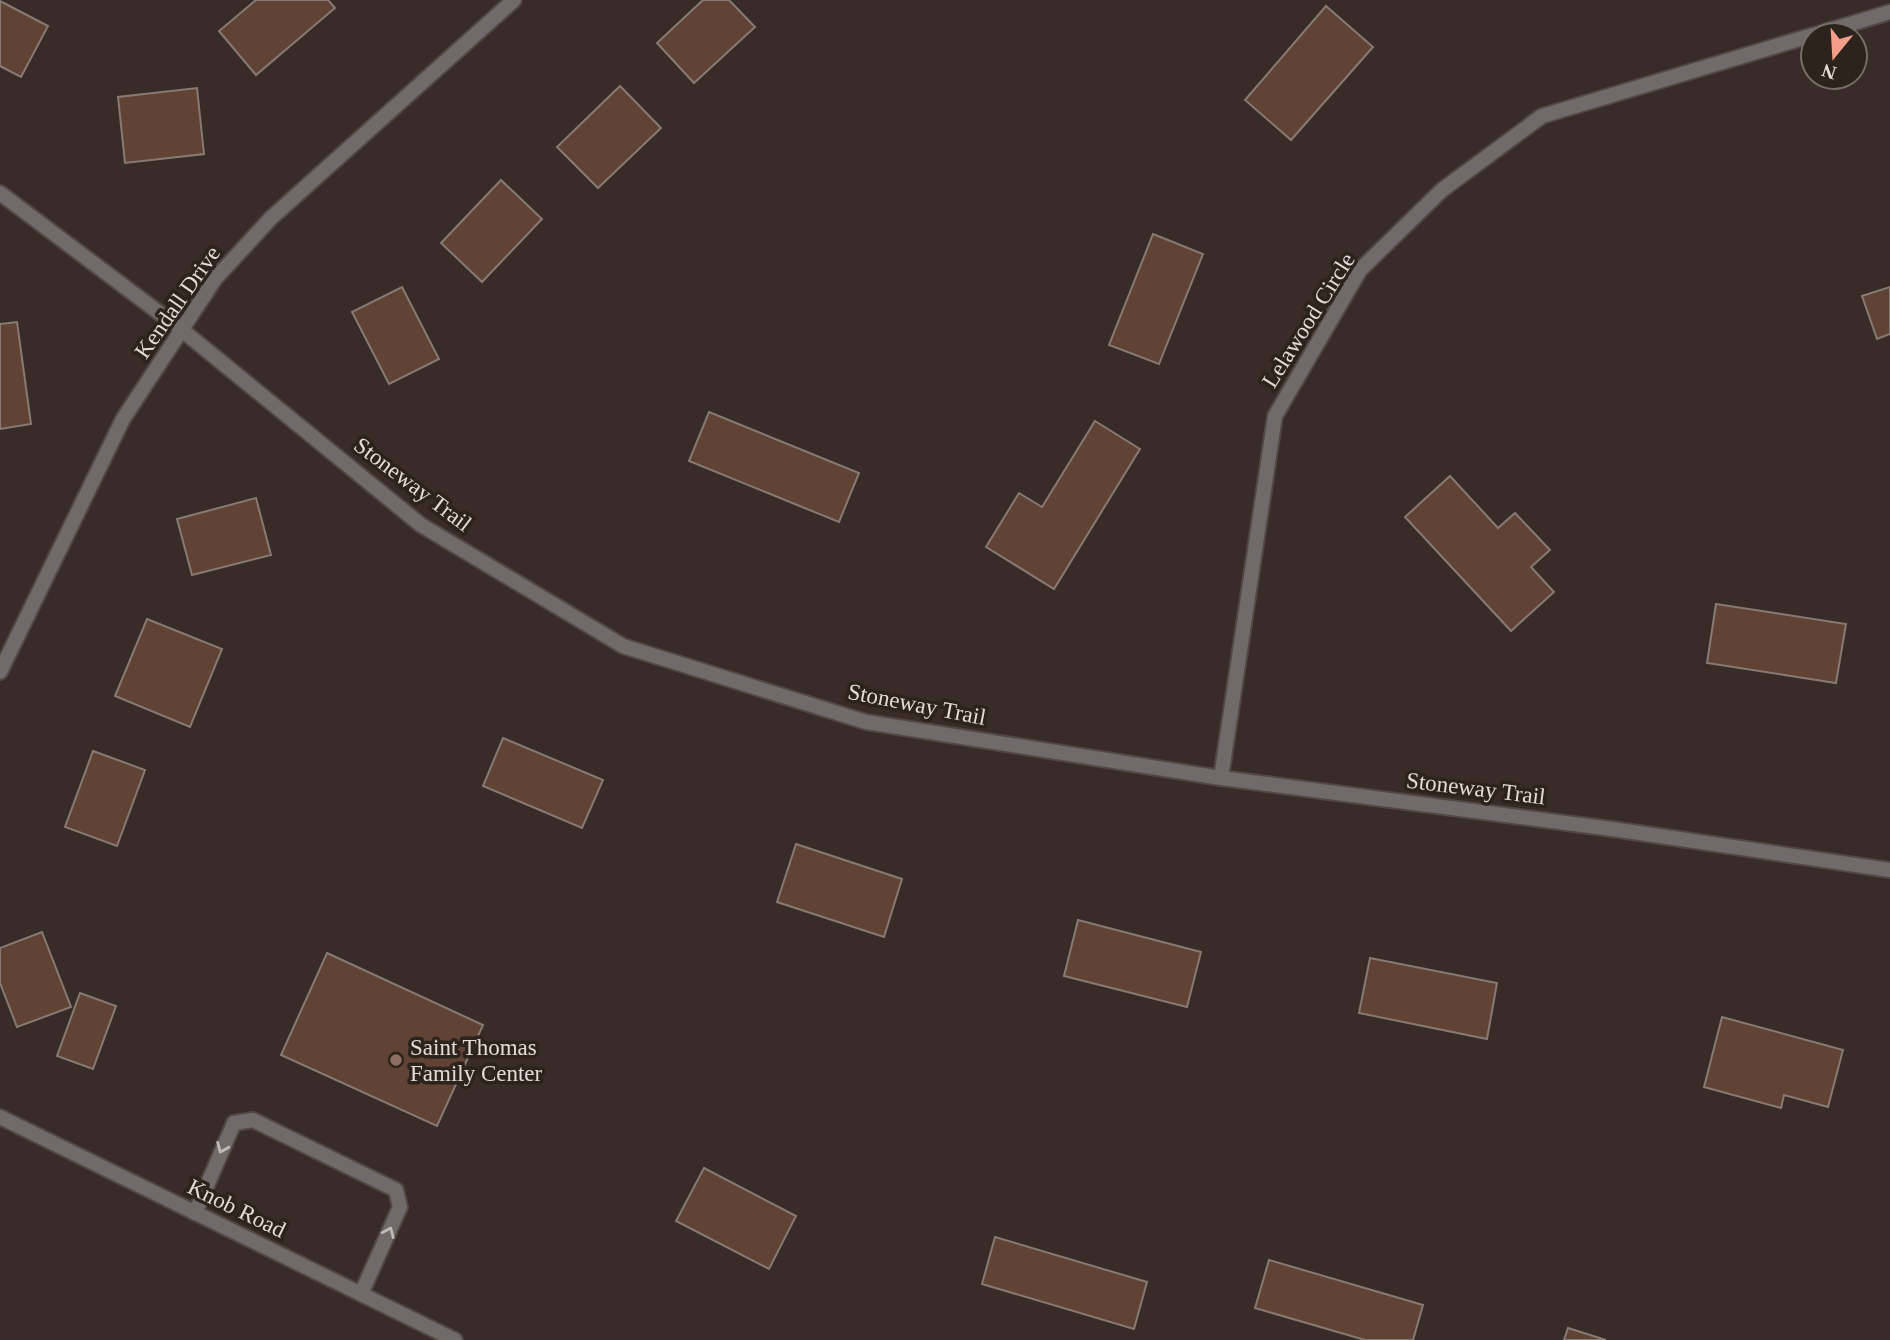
<svg xmlns="http://www.w3.org/2000/svg" width="1890" height="1340" viewBox="0 0 1890 1340" font-family="Georgia,serif">
<style>
.building{fill:#604335;stroke:#877a74;stroke-width:2}
.lines{fill:none;stroke-linecap:round;stroke-linejoin:round}
.service-casing{stroke:#524843;stroke-width:18}
.minor-casing{stroke:#524843;stroke-width:18}
.service{stroke:#716a6b;stroke-width:14}
.minor{stroke:#716a6b;stroke-width:14}
.oneway{stroke:#c0b9b7}
.education-dot{fill:#8d6e63;stroke:#2d231d;stroke-width:2.5}
.labels{text-anchor:middle;stroke-width:7;stroke-linejoin:round;paint-order:stroke}
.street-label{font-size:23px;fill:#e2dbd7;stroke:#2d231d}
.poi-label{font-size:23px;fill:#e2dbd7;stroke:#2d231d;text-anchor:start}
</style>
<rect width="100%" height="100%" fill="#372c27"/>
<!-- building -->
<g class="building">
<polygon points="256,0 328,0 335,8 256,75 219,31"/>
<polygon points="703,0 729,0 755,27 694,83 657,43"/>
<polygon points="0,1 48,26 21,77 0,66"/>
<polygon points="1326,6 1373,47 1291,140 1245,100"/>
<polygon points="620,86 661,128 598,188 557,147"/>
<polygon points="197,88 204,154 125,163 118,97"/>
<polygon points="501,180 542,219 482,282 441,243"/>
<polygon points="1153,234 1203,254 1159,364 1109,345"/>
<polygon points="402,287 439,359 389,384 352,312"/>
<polygon points="1890,287 1890,334 1877,339 1862,296"/>
<polygon points="17,322 31,424 0,429 0,324"/>
<polygon points="709,412 859,473 839,522 689,461"/>
<polygon points="1095,421 1140,449 1054,589 986,547 1019,493 1042,507"/>
<polygon points="1450,476 1498,528 1515,513 1550,550 1531,567 1554,592 1511,631 1405,517"/>
<polygon points="256,498 271,555 192,575 177,519"/>
<polygon points="1716,604 1846,624 1836,683 1707,663"/>
<polygon points="147,619 222,649 190,727 115,696"/>
<polygon points="503,738 603,780 582,828 483,786"/>
<polygon points="93,751 145,770 117,846 65,827"/>
<polygon points="796,844 902,879 884,937 777,902"/>
<polygon points="1078,920 1201,952 1187,1007 1064,976"/>
<polygon points="42,932 71,1007 17,1027 0,983 0,948"/>
<polygon points="327,953 483,1025 437,1126 281,1055"/>
<polygon points="1370,958 1497,983 1487,1039 1359,1013"/>
<polygon points="80,993 116,1006 93,1069 57,1056"/>
<polygon points="1722,1017 1843,1050 1828,1107 1784,1095 1781,1108 1704,1087"/>
<polygon points="704,1168 796,1216 769,1269 676,1221"/>
<polygon points="995,1237 1147,1282 1134,1329 982,1284"/>
<polygon points="1269,1260 1423,1305 1413,1340 1365,1340 1255,1308"/>
<polygon points="1568,1328 1606,1340 1564,1340"/>
</g>
<g class="lines">
<defs>
<polyline id="service" points="195,1213 234,1123 253,1120 396,1190 400,1207 361,1294"/>
<g id="minor">
<polyline points="1814,35 1890,12"/>
<polyline points="0,193 182,330 421,525 623,646 866,722 1221,778 1612,829 1890,870"/>
<polyline points="0,672 123,419 215,279 271,218 514,0"/>
<polyline points="1221,778 1275,416 1360,270 1442,190 1542,116 1813,35"/>
<polyline points="0,1117 455,1340"/>
</g>
</defs>
<!-- service casing -->
<use href="#service" class="service-casing"/>
<!-- minor casing -->
<use href="#minor" class="minor-casing"/>
<!-- service -->
<use href="#service" class="service"/>
<!-- minor -->
<use href="#minor" class="minor"/>
</g>
<!-- one-way arrows -->
<defs><path id="oneway-chevron" d="M-2-3.5L2.5 0L-2 3.5" fill="none" stroke-width="1.6" stroke-linecap="round" stroke-linejoin="round" transform="scale(1.75)"/></defs>
<g class="oneway">
<use href="#oneway-chevron" transform="translate(222 1148) rotate(113)"/>
<use href="#oneway-chevron" transform="translate(389 1232) rotate(-66)"/>
</g>
<!-- markers -->
<circle class="education-dot" cx="396" cy="1060" r="7"/>
<g class="labels">
<!-- street labels -->
<g class="street-label">
<text transform="translate(177 302) rotate(-55)" y="8">Kendall Drive</text>
<text transform="translate(1308 320) rotate(-58)" y="8">Lelawood Circle</text>
<text transform="translate(413 484) rotate(37)" y="8">Stoneway Trail</text>
<text transform="translate(917 704) rotate(11)" y="8">Stoneway Trail</text>
<text transform="translate(1476 788) rotate(7)" y="8">Stoneway Trail</text>
<text transform="translate(237 1208) rotate(26)" y="8">Knob Road</text>
</g>
<!-- poi labels -->
<g class="poi-label">
<text x="410" y="1055">Saint Thomas<tspan x="410" dy="26">Family Center</tspan></text>
</g>
</g>
<!-- north arrow -->
<g transform="translate(1834 56) rotate(198)"><circle r="33" fill="#2d231d" stroke="#756d67" stroke-width="2"/>
<path d="M0-5L12 26L0 18L-12 26Z" fill="#f49e8a"/>
<text y="-10" font-size="19" font-weight="bold" text-anchor="middle" fill="#e2dbd7">N</text>
</g>
</svg>
